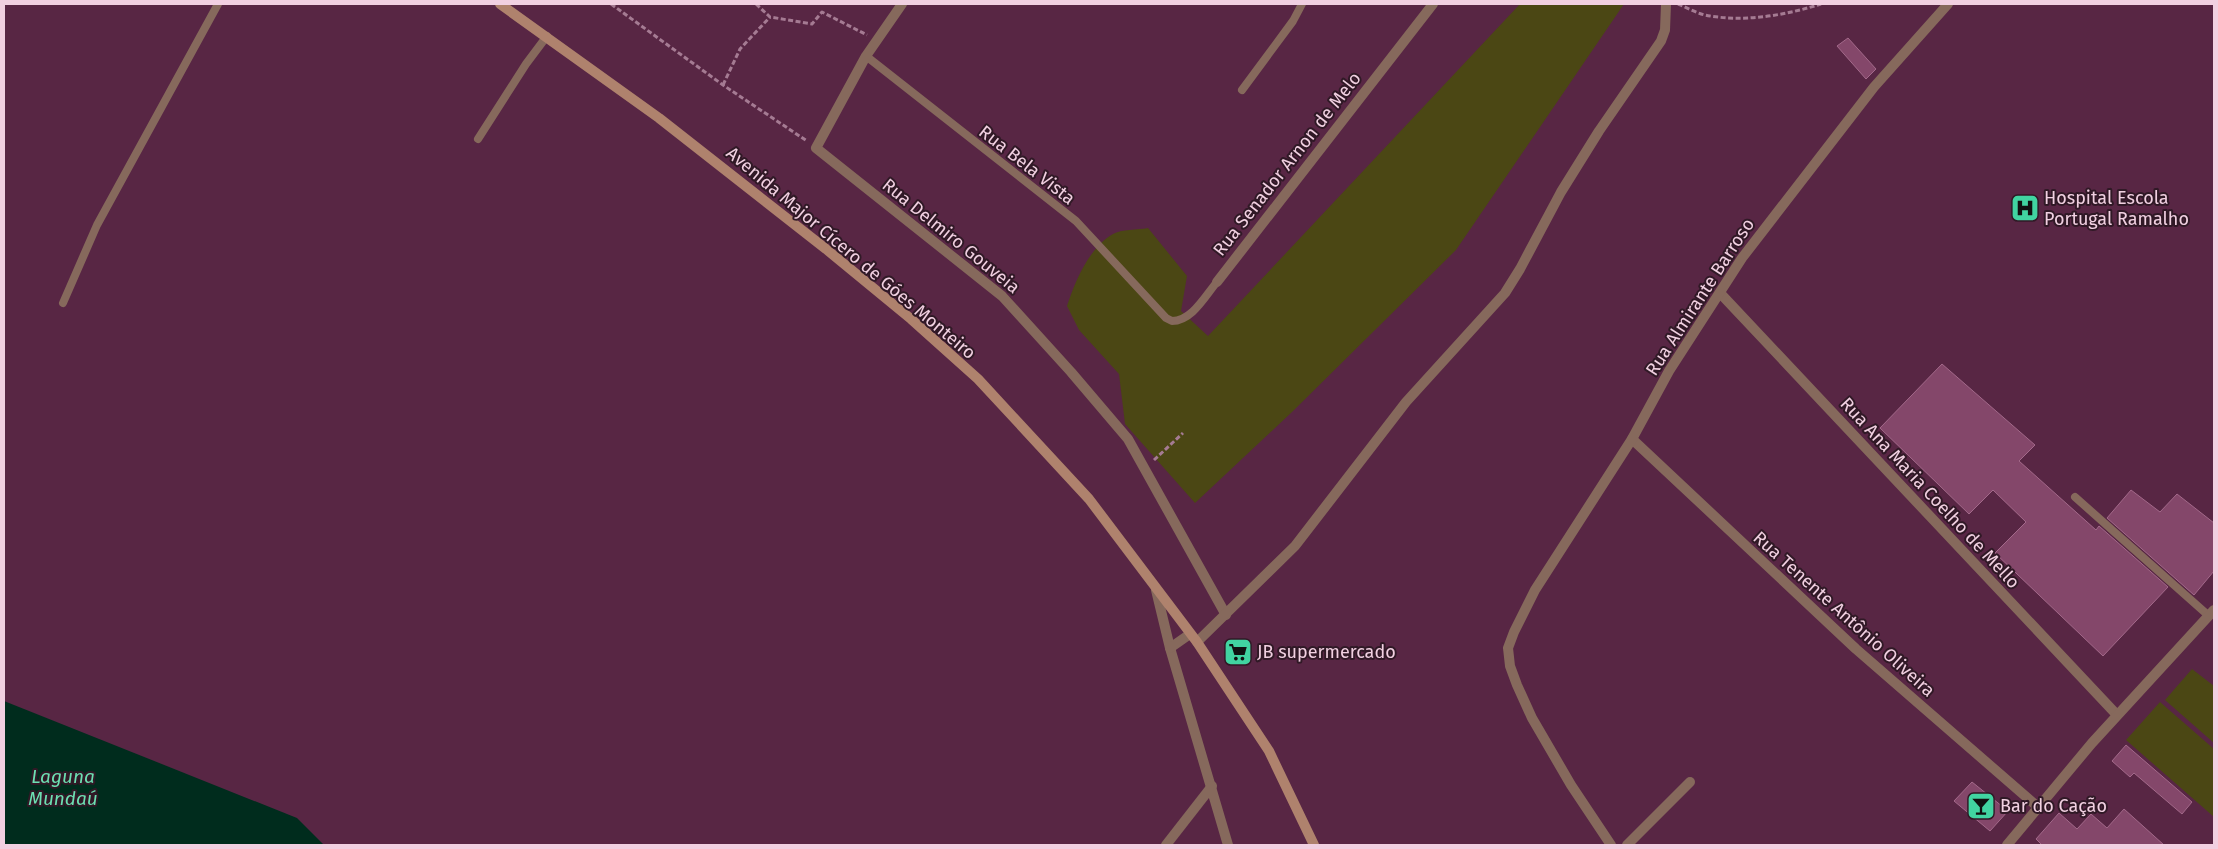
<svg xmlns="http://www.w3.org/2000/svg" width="2218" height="849" viewBox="0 0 2218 849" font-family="'Fira Sans',sans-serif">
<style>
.green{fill:#4b4714}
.water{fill:#002c1d}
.building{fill:#84476a;stroke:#a3698a}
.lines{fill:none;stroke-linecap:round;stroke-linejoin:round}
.path{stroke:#a57b93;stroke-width:3;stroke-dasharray:5 2.5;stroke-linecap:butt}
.lane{stroke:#86695c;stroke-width:8}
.street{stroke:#86695c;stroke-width:10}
.secondary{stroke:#af826d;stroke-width:10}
.labels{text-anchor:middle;stroke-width:4;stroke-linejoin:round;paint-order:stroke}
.street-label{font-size:18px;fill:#f1d0e1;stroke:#301926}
.poi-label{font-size:18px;fill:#f1d0e1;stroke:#301926;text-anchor:start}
.water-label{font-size:19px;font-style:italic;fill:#6ce0b2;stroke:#301926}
</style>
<rect width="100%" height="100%" fill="#582644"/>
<!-- green -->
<g class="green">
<path d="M1520,4H1624L1456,250L1292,412L1195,503L1125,424L1119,374L1079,330L1067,306C1075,281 1089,248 1113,234C1121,229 1138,230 1148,228L1187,276L1181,311L1208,336Z"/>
<polygon points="2192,669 2214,686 2214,743 2165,700"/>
<polygon points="2160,702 2214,749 2214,817 2126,740"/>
</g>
<!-- water -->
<polygon class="water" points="4,701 297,818 324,845 4,845"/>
<!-- building -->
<g class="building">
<polygon points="1848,38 1876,69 1866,79 1837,46"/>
<polygon points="1942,364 2035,445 2019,461 2096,530 2099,526 2168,587 2103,656 1995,553 2026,522 1993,490 1969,514 1880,428"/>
<polygon points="2131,490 2160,512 2177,494 2214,523 2214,571 2194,595 2107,518"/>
<polygon points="2126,745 2192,802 2182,814 2134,773 2130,777 2112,761"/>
<polygon points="1972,782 2008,811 1990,831 1954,801"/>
<polygon points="2124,809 2164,845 2042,845 2036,839 2059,813 2077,829 2091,814 2107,828"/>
</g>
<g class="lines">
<!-- path -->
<g class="path">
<polyline points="611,4 723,85 807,141"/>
<polyline points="756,4 770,17 812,24 822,12 867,35"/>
<path d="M1678,4C1688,8 1700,15 1710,16C1747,22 1786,15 1821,4"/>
<polyline points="723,85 740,49 770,17"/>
<polyline points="1154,460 1183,433"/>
</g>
<!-- lane -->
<g class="lane">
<path d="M866,56L1076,221L1166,318L1172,321C1192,321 1205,296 1217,282"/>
<polyline points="1242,90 1293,21 1302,4"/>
<polyline points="478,139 526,64 547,36"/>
<polyline points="63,303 97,225 218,4"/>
<polyline points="2075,497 2209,616"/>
</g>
<!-- street -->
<g class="street">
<polyline points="902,4 866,56 816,148 1002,296 1071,372 1128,439 1226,615"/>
<polyline points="1217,282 1433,4"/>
<polyline points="1720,293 2117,715"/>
<polyline points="1632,439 1856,649 2039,808"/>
<polyline points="1156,590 1170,648 1228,845"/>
<polyline points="1197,642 1295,546 1406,402 1505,293 1520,269 1561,192 1599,131 1661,41 1665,30 1666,4"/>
<polyline points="1170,648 1190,634"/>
<polyline points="1166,845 1212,786"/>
<polyline points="1611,845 1571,785 1532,718 1517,685 1510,666 1508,648 1514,632 1535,590 1632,439 1669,371 1742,258 1874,87 1948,4"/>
<polyline points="1627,845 1690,782"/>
<polyline points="2007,845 2092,743 2214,610"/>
</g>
<!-- secondary -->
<polyline class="secondary" points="500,4 659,118 826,249 911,319 978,379 1089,499 1197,642 1269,751 1314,845"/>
</g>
<!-- icons -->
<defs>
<symbol id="hospital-square" viewBox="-11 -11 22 22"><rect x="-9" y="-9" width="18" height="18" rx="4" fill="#41d4a1" stroke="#301926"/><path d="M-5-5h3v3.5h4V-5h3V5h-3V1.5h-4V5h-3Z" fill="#111"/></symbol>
<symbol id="supermarket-square" viewBox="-11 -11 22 22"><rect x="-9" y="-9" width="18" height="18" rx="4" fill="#41d4a1" stroke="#301926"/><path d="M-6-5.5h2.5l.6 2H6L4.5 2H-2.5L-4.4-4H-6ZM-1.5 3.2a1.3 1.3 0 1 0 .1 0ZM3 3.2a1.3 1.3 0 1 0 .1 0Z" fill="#111"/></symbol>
<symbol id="bar-square" viewBox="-11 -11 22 22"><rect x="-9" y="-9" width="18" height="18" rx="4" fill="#41d4a1" stroke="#301926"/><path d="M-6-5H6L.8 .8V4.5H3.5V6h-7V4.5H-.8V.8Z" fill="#111"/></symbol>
</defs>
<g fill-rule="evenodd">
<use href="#hospital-square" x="2009" y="192" width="32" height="32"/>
<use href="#supermarket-square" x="1222" y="636" width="32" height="32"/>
<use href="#bar-square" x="1965" y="790" width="32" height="32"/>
</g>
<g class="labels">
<!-- street labels -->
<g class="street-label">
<text transform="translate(1287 164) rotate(-52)" y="6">Rua Senador Arnon de Melo</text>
<text transform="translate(1027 165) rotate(38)" y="6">Rua Bela Vista</text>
<text transform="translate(951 236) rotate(39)" y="6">Rua Delmiro Gouveia</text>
<text transform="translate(851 253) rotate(40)" y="6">Avenida Major Cícero de Góes Monteiro</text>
<text transform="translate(1700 297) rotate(-57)" y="6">Rua Almirante Barroso</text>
<text transform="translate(1930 493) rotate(47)" y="6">Rua Ana Maria Coelho de Mello</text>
<text transform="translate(1844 614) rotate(42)" y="6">Rua Tenente Antônio Oliveira</text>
</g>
<!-- poi labels -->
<g class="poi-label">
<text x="2044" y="204">Hospital Escola<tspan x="2044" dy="21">Portugal Ramalho</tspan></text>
<text x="1257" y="658">JB supermercado</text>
<text x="2000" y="812">Bar do Cação</text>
</g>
<!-- water labels -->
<g class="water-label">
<text x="63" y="783">Laguna<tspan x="63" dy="22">Mundaú</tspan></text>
</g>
</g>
<!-- border -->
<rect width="2218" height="849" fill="none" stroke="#f1d0e1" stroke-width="10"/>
</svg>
